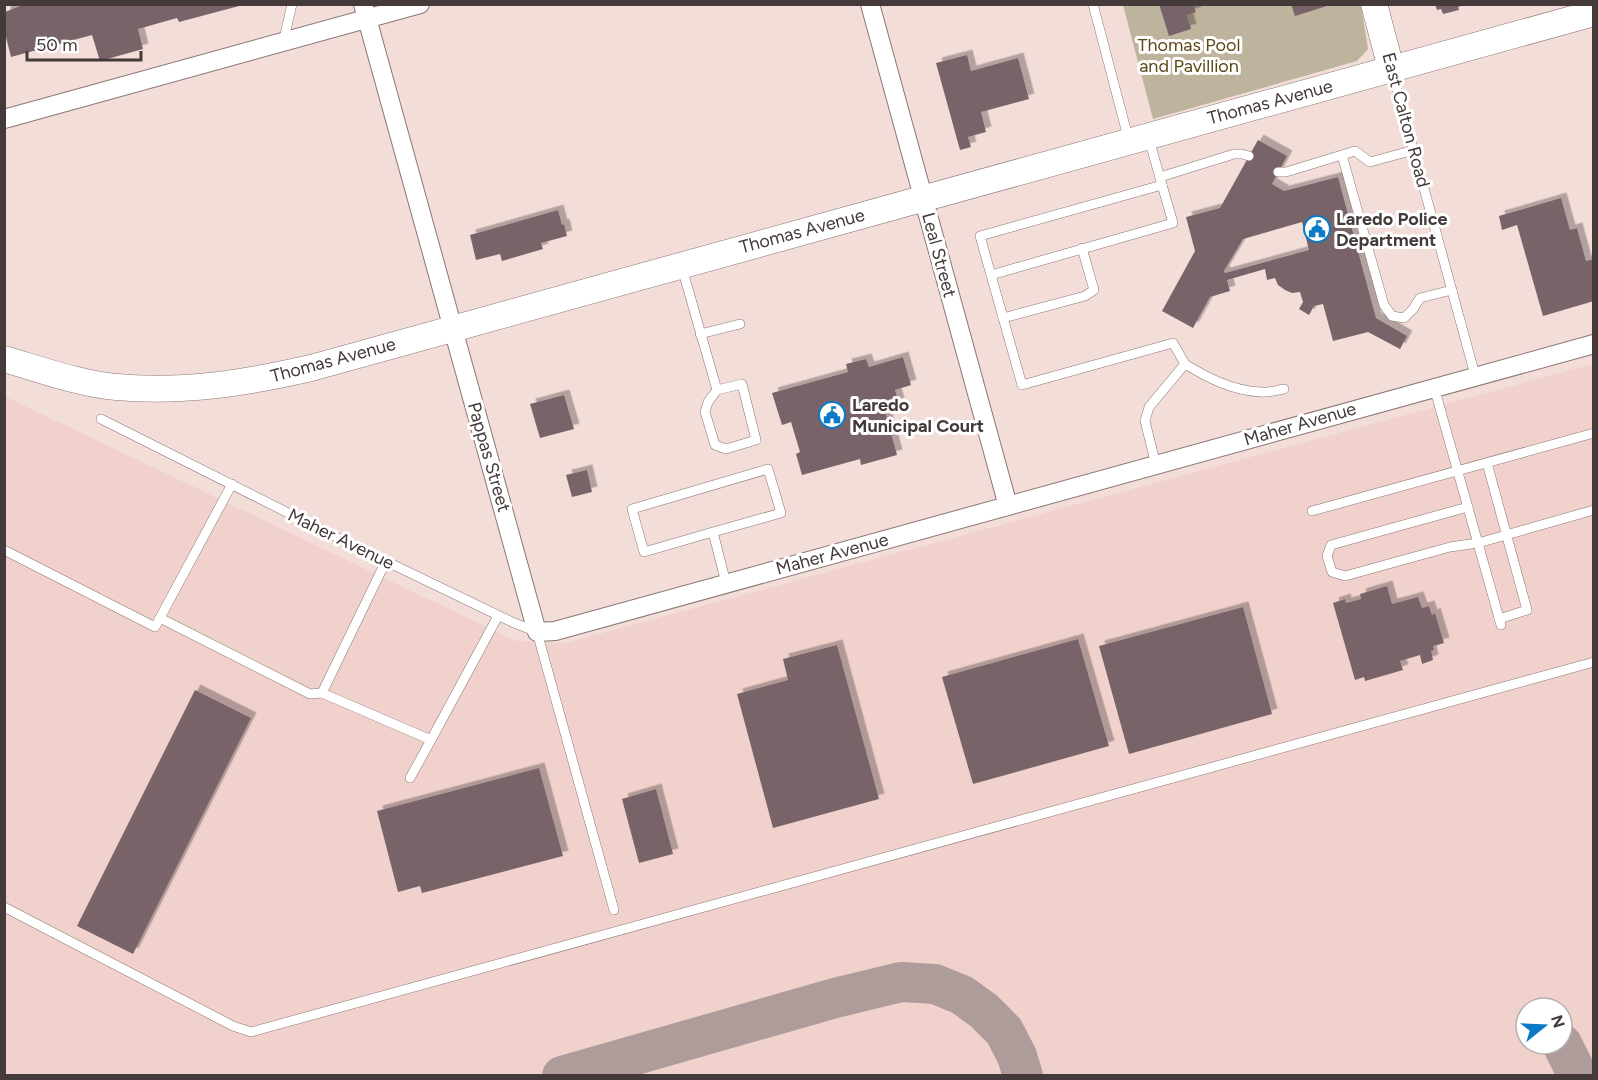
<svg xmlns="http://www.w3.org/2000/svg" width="1598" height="1080" viewBox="0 0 1598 1080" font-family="Figtree,sans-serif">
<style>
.built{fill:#f0d1cc;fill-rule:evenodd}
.green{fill:#beb39c}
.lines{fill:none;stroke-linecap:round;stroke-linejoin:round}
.taxiway{stroke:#ad9c99;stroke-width:40}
.building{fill:#786469;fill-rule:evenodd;filter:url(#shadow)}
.lane-casing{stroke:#8a7673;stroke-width:10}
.street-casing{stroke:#8a7673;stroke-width:20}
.secondary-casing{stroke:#8a7673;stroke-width:27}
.lane{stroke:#fff;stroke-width:9}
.street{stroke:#fff;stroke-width:18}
.secondary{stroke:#fff;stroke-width:26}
.labels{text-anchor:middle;stroke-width:6;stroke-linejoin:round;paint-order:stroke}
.park-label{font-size:18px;fill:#5c4716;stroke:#fff}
.street-label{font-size:18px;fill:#433a39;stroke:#fff}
.poi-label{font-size:18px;font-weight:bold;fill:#433a39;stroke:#fff;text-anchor:start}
</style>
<defs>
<filter id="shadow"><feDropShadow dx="5.5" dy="-5.5" stdDeviation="0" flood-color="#0004"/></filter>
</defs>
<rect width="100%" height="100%" fill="#f3ddd9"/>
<!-- built -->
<path class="built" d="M1593,364V1075H5L4,396L516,641L566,643ZM1526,1008H1562V1044H1526Z"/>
<!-- green -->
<polygon class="green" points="1123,5 1361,5 1368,49 1357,61 1153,119"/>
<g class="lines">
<!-- taxiway -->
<g class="taxiway">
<polyline points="1562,1044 1576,1072 1580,1076"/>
<polyline points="562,1076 835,998 901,982 935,984 962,995 984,1011 1004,1031 1017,1056 1023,1076"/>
</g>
</g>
<!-- building -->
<g class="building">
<polygon points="25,4 243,4 243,5 179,22 177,18 138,29 143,49 100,61 92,35 11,57 5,33 5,12"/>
<polygon points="1159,4 1193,4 1196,12 1187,15 1191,29 1169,36"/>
<polygon points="1291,4 1330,4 1330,5 1295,16"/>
<polygon points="1435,4 1464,4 1464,5 1458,7 1459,10 1443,14 1441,9 1437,10"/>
<polygon points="967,55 971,71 1018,58 1029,99 981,112 986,132 968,137 971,147 960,150 936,63"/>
<path d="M1258,140L1287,156L1272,184L1284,191L1338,177L1376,318L1407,336L1400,349L1368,332L1333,341L1323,304L1314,306L1309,315L1299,309L1303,302L1300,292L1292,293L1285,290L1278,285L1275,278L1267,280L1265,269L1227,280L1230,291L1210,297L1193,328L1162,311L1195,251L1186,217L1220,208ZM1302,222L1309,250L1225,273L1224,271L1243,239Z"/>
<polygon points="1561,198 1570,230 1577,228 1586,261 1594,259 1594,301 1543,316 1517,225 1502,230 1499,216"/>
<polygon points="558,210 562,225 564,224 567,236 541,243 543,249 502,261 500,254 476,260 470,235"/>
<polygon points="903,357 911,385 895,390 899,403 884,407 897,455 861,465 860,459 802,475 796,454 800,452 791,422 782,425 772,393 848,372 846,364 866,359 869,367"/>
<polygon points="564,395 574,429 540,438 530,404"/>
<polygon points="587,470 592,492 572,497 566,475"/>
<polygon points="1387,586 1392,604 1418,597 1422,608 1429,606 1432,615 1435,613 1444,643 1433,646 1434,650 1431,651 1433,660 1422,664 1420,655 1400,661 1403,670 1365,681 1364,677 1355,680 1333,603 1345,599 1346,603 1361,599 1360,594"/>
<polygon points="1243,607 1272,714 1129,754 1099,646"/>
<polygon points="1078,639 1109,746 973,784 942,677"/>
<polygon points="837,645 879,799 773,828 737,694 788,680 783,659"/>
<polygon points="195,690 251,718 133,954 77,926"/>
<polygon points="539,768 563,856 422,893 420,886 398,892 377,811"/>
<polygon points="656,789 673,854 639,863 622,799"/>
</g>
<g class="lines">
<defs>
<g id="lane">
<polyline points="1093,4 1129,141"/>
<polyline points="283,43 292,4"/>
<polyline points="1392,71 1475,375"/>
<polyline points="1149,139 1162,185 980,236 1022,385 1173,343 1185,364"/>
<polyline points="1342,155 1384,305 1392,316 1404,318 1413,309 1420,298 1452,290"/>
<polyline points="1278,172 1286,172 1355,151 1370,162 1414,150"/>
<polyline points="1160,177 1234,154 1242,154 1249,156"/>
<polyline points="682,268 717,390"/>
<polyline points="991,275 1173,223 1162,185"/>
<polyline points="1003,318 1085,296 1094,290 1082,248"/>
<polyline points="700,334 740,324"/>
<polygon points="742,384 756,440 726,449 715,445 705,412 708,402 717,390"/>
<polyline points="1434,387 1501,625"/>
<polyline points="101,419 344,541 512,622 537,632 614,910"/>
<polyline points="1487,463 1527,610 1499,619"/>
<path d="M1156,465L1145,421L1149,407L1185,364C1208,378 1233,391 1261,392C1268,393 1277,390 1284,389"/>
<polyline points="1468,507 1331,545 1327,556 1332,572 1345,576 1450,547 1478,543 1594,510"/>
<polyline points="1312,511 1594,433"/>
<polyline points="713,532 644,552 632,509 768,469 781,513 713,532 726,583"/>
<polyline points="4,550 155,627 232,484"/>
<polyline points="160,618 310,694 322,693 386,561"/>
<polyline points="322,693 431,740 498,616"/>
<polyline points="410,778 431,740"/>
<polyline points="4,907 233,1026 251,1032 1594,662"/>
</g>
<g id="street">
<polyline points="363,4 537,632 555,631 1594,344"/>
<polyline points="870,4 1008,506"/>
<polyline points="4,119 420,4"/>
</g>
<g id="secondary">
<polyline points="1374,4 1391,68"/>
<path d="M4,359C39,369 80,384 116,387C184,393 245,383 311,368L1594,13"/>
</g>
</defs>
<!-- lane casing -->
<use href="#lane" class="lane-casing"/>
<!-- street casing -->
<use href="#street" class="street-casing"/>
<!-- secondary casing -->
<use href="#secondary" class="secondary-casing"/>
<!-- lane -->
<use href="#lane" class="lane"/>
<!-- street -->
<use href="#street" class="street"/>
<!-- secondary -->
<use href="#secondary" class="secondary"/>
</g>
<!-- icons -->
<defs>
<symbol id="civic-ring" viewBox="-11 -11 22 22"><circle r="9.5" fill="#fff" stroke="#0c7ac4" stroke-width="1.5"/><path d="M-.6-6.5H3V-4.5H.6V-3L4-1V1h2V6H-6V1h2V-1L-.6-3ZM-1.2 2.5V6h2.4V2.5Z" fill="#0c7ac4"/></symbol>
</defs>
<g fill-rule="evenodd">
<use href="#civic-ring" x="1302" y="214" width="30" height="30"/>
<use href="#civic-ring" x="817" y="400" width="30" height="30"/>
</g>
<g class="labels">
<!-- park labels -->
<g class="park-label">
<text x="1189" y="51">Thomas Pool<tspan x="1189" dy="21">and Pavillion</tspan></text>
</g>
<!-- street labels -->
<g class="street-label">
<text transform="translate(1270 102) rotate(-15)" y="6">Thomas Avenue</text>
<text transform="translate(1406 120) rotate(75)" y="6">East Calton Road</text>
<text transform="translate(802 231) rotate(-15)" y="6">Thomas Avenue</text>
<text transform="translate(939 255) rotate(75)" y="6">Leal Street</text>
<text transform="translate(333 360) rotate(-15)" y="6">Thomas Avenue</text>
<text transform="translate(1300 424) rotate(-16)" y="6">Maher Avenue</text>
<text transform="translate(489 457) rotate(74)" y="6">Pappas Street</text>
<text transform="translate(341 539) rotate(26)" y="6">Maher Avenue</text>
<text transform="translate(832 554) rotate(-15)" y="6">Maher Avenue</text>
</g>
<!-- poi labels -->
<g class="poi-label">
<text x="1336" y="225">Laredo Police<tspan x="1336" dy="21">Department</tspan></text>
<text x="852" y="411">Laredo<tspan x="852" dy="21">Municipal Court</tspan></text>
</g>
</g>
<!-- border -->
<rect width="1598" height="1080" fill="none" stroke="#433a39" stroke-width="12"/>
<!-- north arrow -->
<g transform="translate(1544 1026) rotate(72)"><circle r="28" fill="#ffffff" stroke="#b4b0b0" stroke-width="1.5"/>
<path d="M0-4.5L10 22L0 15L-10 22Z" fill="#0c7ac4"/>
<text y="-9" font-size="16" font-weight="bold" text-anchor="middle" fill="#433a39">N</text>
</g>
<!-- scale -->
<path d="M27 51v9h114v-9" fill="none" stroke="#433a39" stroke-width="3"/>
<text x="36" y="51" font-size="18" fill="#433a39" stroke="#ffffff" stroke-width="4.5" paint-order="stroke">50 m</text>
</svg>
